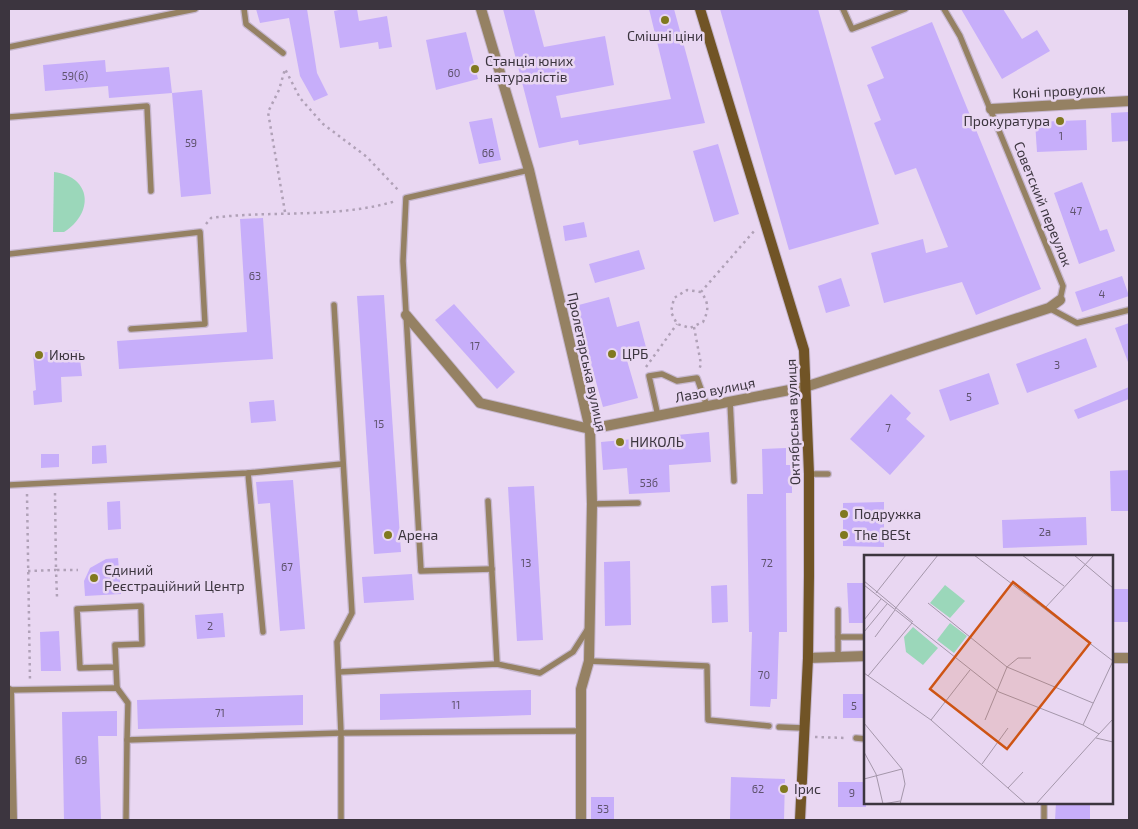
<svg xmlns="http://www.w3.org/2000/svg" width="1138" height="829" viewBox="0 0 1138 829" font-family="'Exo 2',sans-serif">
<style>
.green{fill:#9bd7ba}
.building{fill:#c7aefa}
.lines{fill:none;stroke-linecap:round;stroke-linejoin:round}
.service-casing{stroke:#c6b7ce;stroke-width:8}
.minor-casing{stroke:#c6b7ce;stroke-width:12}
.tertiary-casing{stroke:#c6b7ce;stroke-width:12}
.secondary-casing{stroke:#c6b7ce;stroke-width:12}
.path{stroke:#b0a1b7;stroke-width:2.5;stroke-dasharray:2.5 4;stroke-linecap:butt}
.service{stroke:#958163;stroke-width:5.5}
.minor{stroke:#958163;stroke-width:10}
.tertiary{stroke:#958163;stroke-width:10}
.secondary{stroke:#715426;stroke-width:10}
.poi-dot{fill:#80791f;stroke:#e9d7f2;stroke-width:2}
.labels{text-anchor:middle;stroke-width:5;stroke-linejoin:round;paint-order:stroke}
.number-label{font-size:11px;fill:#5f536e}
.poi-label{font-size:14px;fill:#3c353f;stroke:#e9d7f2;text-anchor:start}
.street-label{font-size:14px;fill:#3c353f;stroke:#e9d7f2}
.inset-road{fill:none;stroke:#a496aa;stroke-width:1}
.view{fill:#ce5414;fill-opacity:0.15;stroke:#ce5414;stroke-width:2.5}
.inset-edge{fill:none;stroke:#3c353f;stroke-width:2.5}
</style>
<rect width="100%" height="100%" fill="#e9d7f2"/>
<!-- green -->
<path class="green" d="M54,172C92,177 94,213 64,232H53Z"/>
<!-- building -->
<g class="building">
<polygon points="256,9 307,9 317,73 328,95 314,101 300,76 289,18 260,23"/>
<polygon points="344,9 357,9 359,21 387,16 392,47 379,49 378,42 340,48 334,11"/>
<polygon points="503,9 534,9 544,47 605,36 614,85 556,96 561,118 671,99 649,9 674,9 705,123 579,145 578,140 539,148"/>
<polygon points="720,9 818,9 879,224 789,250"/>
<polygon points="961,9 1003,9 1022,39 1037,30 1050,51 1002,79"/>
<polygon points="932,22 1041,289 976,315 962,282 884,303 871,253 923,239 926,253 948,247 916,168 895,175 874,123 881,120 867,85 884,78 871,47"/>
<polygon points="466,32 478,79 436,90 426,40"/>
<polygon points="105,60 106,72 169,67 172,93 109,98 108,86 45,91 43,65"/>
<polygon points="202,90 211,194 181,197 172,93"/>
<polygon points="1129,112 1129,141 1112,142 1111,113"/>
<polygon points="492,118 501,160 479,164 469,122"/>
<polygon points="1086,120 1087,150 1037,152 1035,122"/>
<polygon points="718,144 739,214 714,222 693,151"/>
<polygon points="1082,182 1100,231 1107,229 1115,251 1079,264 1054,193"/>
<polygon points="263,218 273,359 119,369 117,341 247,332 240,219"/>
<polygon points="584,222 587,237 565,241 563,226"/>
<polygon points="639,250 645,269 595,283 589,264"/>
<polygon points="1122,276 1129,296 1082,312 1075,292"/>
<polygon points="841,278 850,306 826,313 818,286"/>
<polygon points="384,295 401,552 374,554 357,296"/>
<polygon points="609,297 617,327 639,321 647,351 626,357 638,398 603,407 575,306"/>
<polygon points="454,304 515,372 497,389 435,320"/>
<polygon points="1129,323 1129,362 1128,362 1115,328"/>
<polygon points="1086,338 1097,367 1027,393 1016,364"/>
<polygon points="79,350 82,376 61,377 62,402 34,405 33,391 36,390 33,353"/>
<polygon points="989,373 999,404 950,421 939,390"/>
<polygon points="1129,387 1129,399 1078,419 1074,410"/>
<polygon points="891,394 911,413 906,419 925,436 890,475 850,439"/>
<polygon points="274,400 276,421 251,423 249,402"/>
<polygon points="709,432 711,462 669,465 670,492 629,494 627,468 603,470 601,442"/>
<polygon points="106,445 107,463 92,464 92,446"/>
<polygon points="786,448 786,465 792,465 792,493 786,493 787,632 779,632 777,699 771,699 770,707 750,706 752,632 749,632 747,494 763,494 762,449"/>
<polygon points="41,454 59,454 59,467 41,468"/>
<polygon points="1129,470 1129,511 1111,511 1110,471"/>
<polygon points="293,480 305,629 280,631 270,503 258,504 256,482"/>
<polygon points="534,486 543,640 517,641 508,487"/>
<polygon points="120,501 121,529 108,530 107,502"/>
<polygon points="884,502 884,547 843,546 843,503"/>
<polygon points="1086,517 1087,545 1003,548 1002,520"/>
<polygon points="118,558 121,594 85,596 84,581 90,568 106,559"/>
<polygon points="630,561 631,625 605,626 604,562"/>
<polygon points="412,574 414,600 364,603 362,577"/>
<polygon points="847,583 866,583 866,623 849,623"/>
<polygon points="727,585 728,622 712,623 711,586"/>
<rect x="1112" y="589" width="17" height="33"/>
<polygon points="223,613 225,637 197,639 195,615"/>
<polygon points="59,631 61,671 41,671 40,632"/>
<polygon points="531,690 531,715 380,720 380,694"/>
<rect x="843" y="694" width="23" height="24"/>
<polygon points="303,695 303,725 138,729 137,700"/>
<polygon points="117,711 117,736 98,736 101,820 64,820 62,712"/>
<polygon points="731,777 785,779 784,820 730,819"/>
<rect x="838" y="782" width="28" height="25"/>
<rect x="591" y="797" width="23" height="23"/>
<polygon points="1056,803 1090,803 1090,820 1055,820"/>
</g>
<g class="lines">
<defs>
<g id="service">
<polyline points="244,9 246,24 283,53"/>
<polyline points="843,9 852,29 905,9"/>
<polyline points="944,9 960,36 1063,286 1060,300"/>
<polyline points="9,47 195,9"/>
<polyline points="9,117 147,106 151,191"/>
<polyline points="9,254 200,232 205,324 131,329"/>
<polyline points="334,305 352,613 337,642 341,733 341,820"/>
<polyline points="1049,308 1077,323 1129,310"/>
<polyline points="730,401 734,481"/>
<polyline points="658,416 649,376 662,374 677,381 697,378 707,406"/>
<polyline points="248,473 263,632"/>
<polyline points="809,474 828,474"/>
<polyline points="9,485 248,473 342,464"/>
<polyline points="488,501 497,664"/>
<polyline points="592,504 638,503"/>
<polyline points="492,569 421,571 403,261 406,198 529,170"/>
<polyline points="838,610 838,656"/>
<polyline points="838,637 866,637"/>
<polyline points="589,661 707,666 708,720 769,726"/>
<polyline points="116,667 80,668 77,609 141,606 142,644 115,645 117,688"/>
<polyline points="339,672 497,664 540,673 573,652 589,627"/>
<polyline points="9,690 117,688 128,703 127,740"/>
<polyline points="779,727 803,728"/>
<polyline points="856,738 866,739"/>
<polyline points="126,820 127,740 341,733 581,731"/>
<polyline points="1044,820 1044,803"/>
</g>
<g id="minor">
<polyline points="481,9 529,170 590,429 592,504 589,661 581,689 581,820"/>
<polyline points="991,109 1129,101"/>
<polyline points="406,315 480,403 590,429 805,387 1049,308 1060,300"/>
<polyline points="808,658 866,656"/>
<polyline points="1112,658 1129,658"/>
</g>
<polyline id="tertiary" points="9,691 12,820"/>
<polyline id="secondary" points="700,9 804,350 809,474 809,576 808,658 800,820"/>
</defs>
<!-- service casing -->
<use href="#service" class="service-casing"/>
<!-- minor casing -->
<use href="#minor" class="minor-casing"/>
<!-- tertiary casing -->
<use href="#tertiary" class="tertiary-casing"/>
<!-- secondary casing -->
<use href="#secondary" class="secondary-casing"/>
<!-- path -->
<g class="path">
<polyline points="285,212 268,112 279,90 285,69 300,98 323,124 367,157 399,191"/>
<path d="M206,224L211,218C272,210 336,219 396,201"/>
<path d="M701,292L687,290L674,298L671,312L677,324L690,328L703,322C709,310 709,303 701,292L755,230"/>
<polyline points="694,327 701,364 699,370"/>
<polyline points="646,367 677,324"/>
<polyline points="55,493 56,570 78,570"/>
<polyline points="27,494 30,681"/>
<polyline points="28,571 56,570 57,597"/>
<polyline points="815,737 847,738"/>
</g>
<!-- service -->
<use href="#service" class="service"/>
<!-- minor -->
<use href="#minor" class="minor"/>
<!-- tertiary -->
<use href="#tertiary" class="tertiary"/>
<!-- secondary -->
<use href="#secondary" class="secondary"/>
</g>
<!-- markers -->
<g class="poi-dot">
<circle cx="665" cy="20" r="5"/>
<circle cx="475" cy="69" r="5"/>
<circle cx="1060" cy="121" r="5"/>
<circle cx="612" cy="354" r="5"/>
<circle cx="39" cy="355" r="5"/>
<circle cx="620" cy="442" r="5"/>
<circle cx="844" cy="514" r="5"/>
<circle cx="388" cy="535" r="5"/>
<circle cx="844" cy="535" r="5"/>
<circle cx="94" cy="578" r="5"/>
<circle cx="784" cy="789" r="5"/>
</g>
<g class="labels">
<!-- number labels -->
<g class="number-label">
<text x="454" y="77">60</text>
<text x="75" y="80">59(б)</text>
<text x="1061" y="140">1</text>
<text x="191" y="147">59</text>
<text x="488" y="157">66</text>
<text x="1076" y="215">47</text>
<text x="255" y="280">63</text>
<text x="1102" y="298">4</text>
<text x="475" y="350">17</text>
<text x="1057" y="369">3</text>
<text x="969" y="401">5</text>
<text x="379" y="428">15</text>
<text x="888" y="432">7</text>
<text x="649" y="487">53б</text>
<text x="1045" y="536">2а</text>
<text x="526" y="567">13</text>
<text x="767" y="567">72</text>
<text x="287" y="571">67</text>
<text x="210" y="630">2</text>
<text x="764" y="679">70</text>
<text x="456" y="709">11</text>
<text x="854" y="710">5</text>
<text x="220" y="717">71</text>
<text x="81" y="764">69</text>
<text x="758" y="793">62</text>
<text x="852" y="797">9</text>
<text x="603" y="813">53</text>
</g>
<!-- poi labels -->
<g class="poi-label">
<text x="665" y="41" text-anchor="middle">Смішні ціни</text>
<text x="485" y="66">Станція юних<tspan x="485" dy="16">натуралістів</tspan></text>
<text x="1050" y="126" text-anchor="end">Прокуратура</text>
<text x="622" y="359">ЦРБ</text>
<text x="49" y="360">Июнь</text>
<text x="630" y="447">НИКОЛЬ</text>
<text x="854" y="519">Подружка</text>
<text x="398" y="540">Арена</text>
<text x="854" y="540">The BESt</text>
<text x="104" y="575">Єдиний<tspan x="104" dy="16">Реєстраційний Центр</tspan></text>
<text x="794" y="794">Ірис</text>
</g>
<!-- street labels -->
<g class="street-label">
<text transform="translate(1059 91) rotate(-3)" y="5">Коні провулок</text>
<text transform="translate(1043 204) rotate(68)" y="5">Советский переулок</text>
<text transform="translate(587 362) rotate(78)" y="5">Пролетарська вулиця</text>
<text transform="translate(715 390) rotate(-11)" y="5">Лазо вулиця</text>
<text transform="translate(793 422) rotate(-92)" y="5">Октябрська вулиця</text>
</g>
</g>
<!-- overview -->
<g transform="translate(864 555)">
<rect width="249" height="249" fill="#e9d7f2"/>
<path d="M81,30L101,46L86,63L66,48ZM86,68L103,81L90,98L73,85ZM49,72L74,93L59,110L42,97L40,82Z" fill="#9bd7ba"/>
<path class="inset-road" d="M110,0L249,106M158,0L200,31M210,0L249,33M0,26L49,67M0,30L135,137L219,170L235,179L172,249M12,38L42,0M64,48L143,112L229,148M181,53L230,0M31,54L74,0M0,65L17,44M0,77L23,49M11,82L31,55M0,118L67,165L162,249M4,121L48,68M67,165L106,115M121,165L143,112L154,103H167M0,168L38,214L41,229L36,249M219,170L249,106M235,179L249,164M232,183L249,187M0,197L12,219L19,249M118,209L144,173M0,224L38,214M144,233L159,217M19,249L36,246"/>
<path class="view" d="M149,27L226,88L143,194L66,134Z"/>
<rect width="249" height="249" class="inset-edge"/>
</g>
<!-- border -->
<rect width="1138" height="829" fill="none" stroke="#3c353f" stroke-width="20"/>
</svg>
